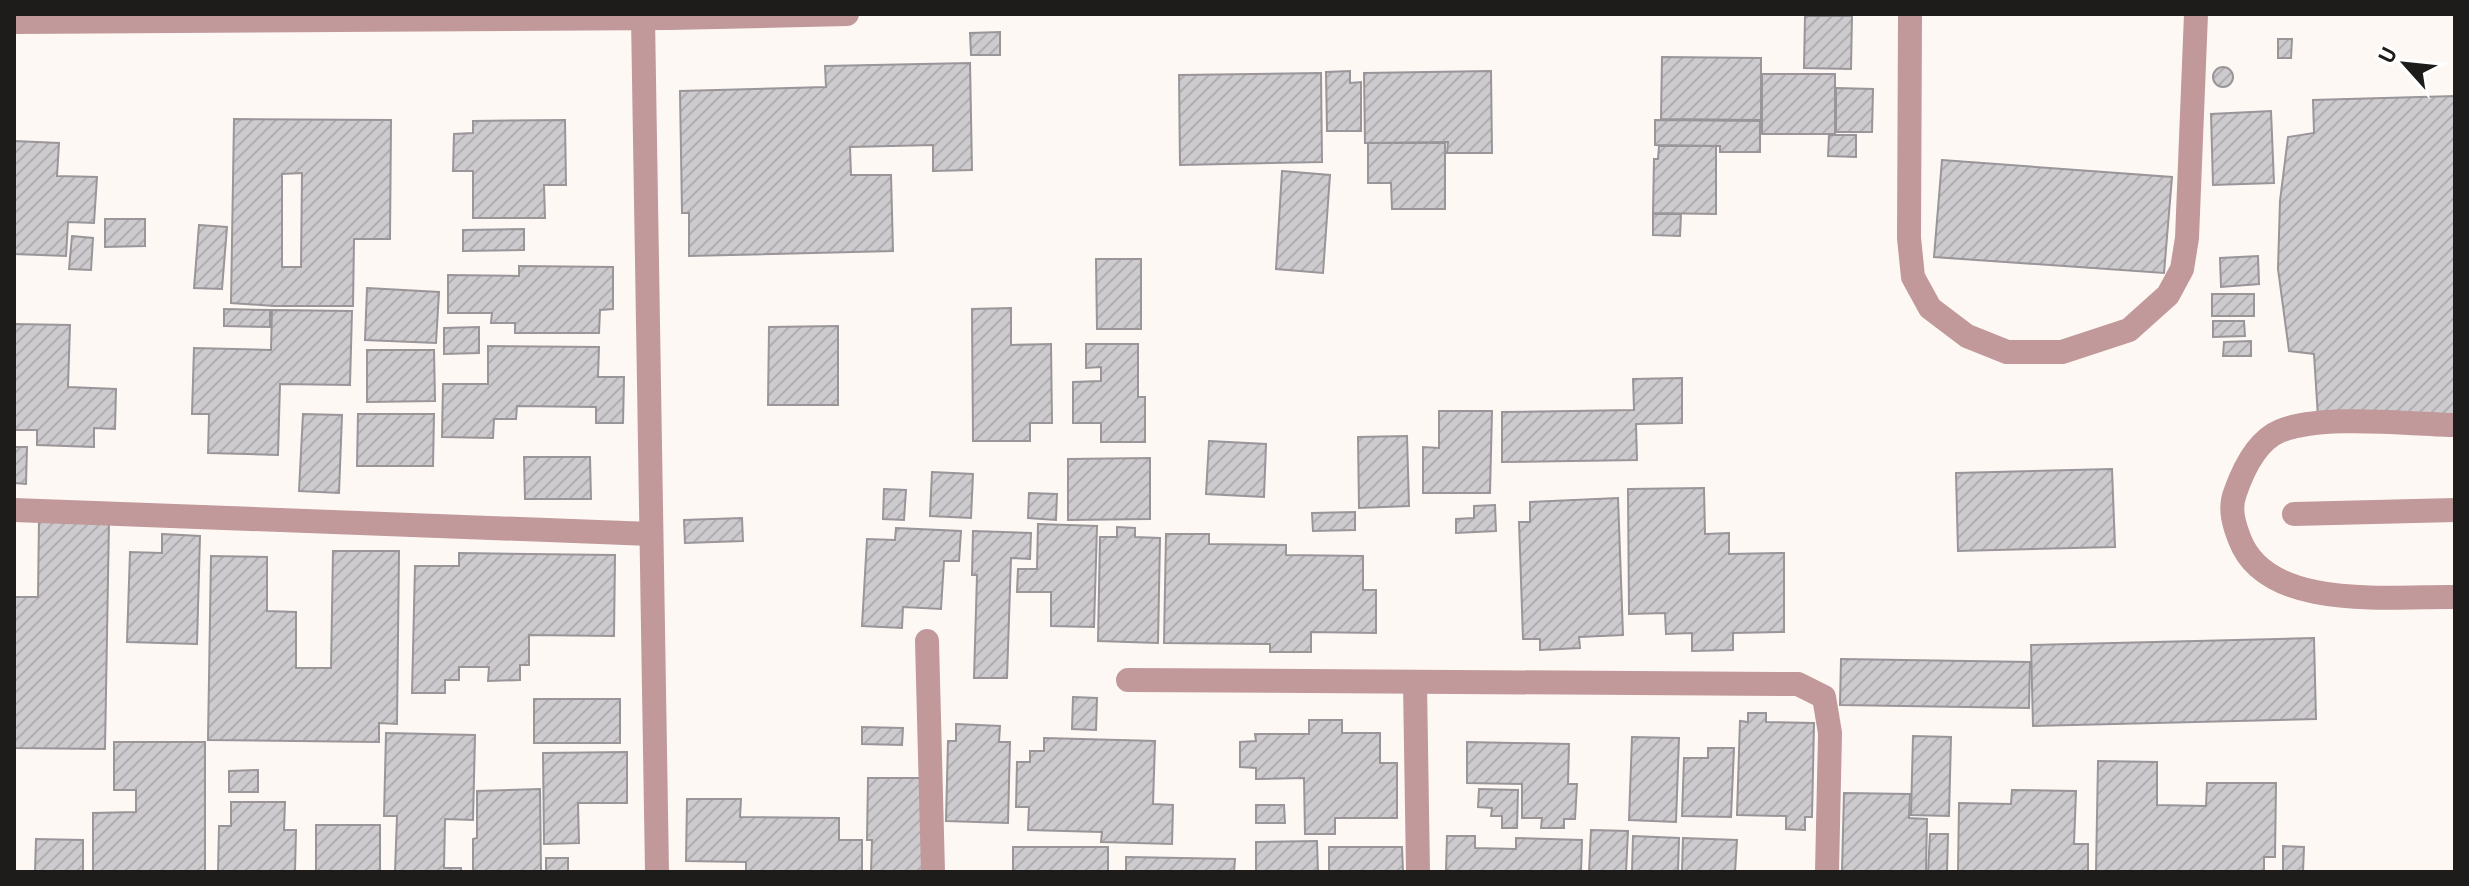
<svg xmlns="http://www.w3.org/2000/svg" width="2469" height="886" viewBox="0 0 2469 886" font-family="'PT Sans',sans-serif">
<style>
.building{fill:url(#building-hatch);stroke:#999599;stroke-width:2;fill-rule:evenodd}
.lines{fill:none;stroke-linecap:round;stroke-linejoin:round}
.minor{stroke:#c1999b;stroke-width:24}
</style>
<defs>
<pattern id="building-hatch" width="6" height="6" patternUnits="userSpaceOnUse" patternTransform="scale(2)"><rect width="6" height="6" fill="#cecbcf"/><path d="M-1 1l2-2M0 6l6-6M5 7l2-2" fill="none" stroke="#b0aeb1"/></pattern>
</defs>
<rect width="100%" height="100%" fill="#fef8f5"/>
<!-- building -->
<g class="building">
<polygon points="1805,16 1852,16 1851,69 1804,68"/>
<polygon points="1000,32 1000,55 971,55 970,33"/>
<polygon points="2278,39 2292,39 2291,58 2278,58"/>
<polygon points="1662,57 1761,58 1761,120 1661,119"/>
<polygon points="970,63 972,170 933,171 933,145 850,147 851,175 891,175 893,251 689,256 689,213 682,213 680,91 826,87 825,66"/>
<circle cx="2223" cy="77" r="10"/>
<polygon points="1350,71 1350,83 1361,82 1361,131 1327,131 1326,72"/>
<polygon points="1491,71 1492,153 1447,153 1448,142 1365,143 1364,73"/>
<polygon points="1321,73 1322,162 1180,165 1179,75"/>
<rect x="1762" y="74" width="73" height="60"/>
<polygon points="1836,88 1873,89 1872,132 1836,132"/>
<polygon points="2455,96 2455,417 2318,417 2314,354 2289,351 2278,269 2280,201 2288,137 2314,133 2313,100"/>
<polygon points="2271,111 2274,183 2213,185 2211,114"/>
<path d="M234,119L391,120L390,239H354L353,306H274L231,303ZM302,173L301,267H282V174Z"/>
<polygon points="565,120 566,185 544,185 545,218 473,218 473,171 453,171 454,134 473,133 473,121"/>
<polygon points="1655,120 1760,121 1760,152 1720,152 1720,146 1655,145"/>
<polygon points="1829,135 1856,135 1856,157 1828,156"/>
<polygon points="14,141 59,143 57,176 97,177 94,223 68,222 66,256 14,254"/>
<polygon points="1368,143 1445,143 1445,209 1392,209 1391,183 1368,183"/>
<polygon points="1659,146 1716,146 1716,214 1653,213 1654,159 1658,159"/>
<polygon points="1942,160 2172,177 2164,273 1934,257"/>
<polygon points="1282,171 1330,175 1323,273 1276,269"/>
<polygon points="1653,214 1681,214 1680,236 1653,235"/>
<polygon points="105,219 145,219 145,246 105,247"/>
<polygon points="199,225 227,227 222,289 194,288"/>
<polygon points="524,229 524,250 463,251 463,230"/>
<polygon points="72,236 93,238 91,270 69,269"/>
<polygon points="2258,256 2259,284 2221,287 2220,258"/>
<polygon points="1096,259 1141,259 1141,329 1097,329"/>
<polygon points="519,266 613,267 613,309 600,310 599,333 515,333 515,323 491,323 492,313 448,313 448,275 519,276"/>
<polygon points="367,288 439,292 436,343 365,340"/>
<rect x="2212" y="294" width="42" height="22"/>
<polygon points="1011,308 1011,345 1051,344 1052,423 1030,423 1030,441 973,441 972,309"/>
<polygon points="224,309 270,310 270,327 224,326"/>
<polygon points="272,310 352,311 350,385 280,384 278,455 208,453 209,414 192,414 194,348 271,350"/>
<polygon points="2213,321 2244,321 2245,336 2213,337"/>
<polygon points="14,324 70,325 68,387 116,389 115,429 94,428 94,447 37,445 37,430 14,430"/>
<polygon points="838,326 838,405 768,405 769,327"/>
<polygon points="479,327 479,353 444,354 444,328"/>
<polygon points="2251,341 2251,356 2223,356 2224,342"/>
<polygon points="1086,344 1138,344 1138,397 1145,397 1145,442 1101,442 1101,423 1073,423 1073,382 1101,381 1101,367 1086,368"/>
<polygon points="488,346 599,347 598,377 624,377 623,423 596,423 596,407 517,406 516,419 494,419 493,438 442,437 443,384 488,384"/>
<polygon points="367,350 434,350 435,401 367,402"/>
<polygon points="1682,378 1682,423 1636,424 1637,460 1502,462 1502,412 1634,410 1633,379"/>
<polygon points="1439,411 1492,411 1490,493 1423,493 1423,447 1439,448"/>
<polygon points="303,414 342,415 339,493 299,491"/>
<polygon points="358,414 434,414 433,466 357,466"/>
<polygon points="1407,436 1409,506 1359,508 1358,437"/>
<polygon points="1209,441 1266,444 1264,497 1206,494"/>
<polygon points="14,447 27,447 26,484 14,483"/>
<polygon points="524,457 590,457 591,499 525,499"/>
<polygon points="1150,458 1150,519 1068,520 1068,459"/>
<polygon points="2112,469 2115,547 1958,551 1956,473"/>
<polygon points="932,472 973,474 971,518 930,516"/>
<polygon points="1704,488 1705,534 1729,533 1729,554 1784,553 1784,632 1733,633 1733,650 1692,651 1692,633 1666,634 1665,613 1629,614 1628,489"/>
<polygon points="884,489 906,490 904,520 883,519"/>
<polygon points="1029,493 1057,494 1056,520 1028,518"/>
<polygon points="1618,498 1623,635 1579,637 1580,648 1540,650 1540,639 1523,639 1519,522 1530,522 1530,502"/>
<polygon points="1495,505 1496,531 1456,533 1456,519 1474,518 1474,506"/>
<polygon points="1355,512 1355,530 1313,531 1312,513"/>
<polygon points="742,518 743,541 685,543 684,520"/>
<polygon points="39,519 109,521 105,749 14,748 14,597 38,597"/>
<polygon points="1038,524 1097,526 1094,627 1051,626 1051,592 1017,592 1018,569 1037,569"/>
<polygon points="1117,527 1135,528 1135,537 1160,538 1158,643 1098,641 1100,537 1117,537"/>
<polygon points="896,528 961,531 959,561 944,561 941,609 903,607 902,628 862,626 867,539 895,540"/>
<polygon points="973,531 1031,533 1030,559 1011,558 1007,678 974,678 977,575 972,575"/>
<polygon points="162,534 200,536 197,644 127,642 130,552 162,553"/>
<polygon points="1166,534 1209,534 1209,544 1286,545 1286,555 1363,556 1363,590 1376,590 1376,633 1311,632 1311,652 1270,652 1270,644 1164,643"/>
<polygon points="333,551 399,551 397,724 379,723 379,742 208,740 211,556 267,557 267,611 296,612 296,668 331,668"/>
<polygon points="459,553 615,555 614,636 529,635 529,665 520,665 520,680 488,681 489,667 459,667 459,680 445,680 445,693 412,693 415,566 459,566"/>
<polygon points="2314,638 2316,719 2033,726 2031,645"/>
<polygon points="1841,659 2030,662 2029,708 1840,705"/>
<polygon points="1073,697 1097,698 1096,730 1072,729"/>
<rect x="534" y="699" width="86" height="44"/>
<polygon points="1748,713 1766,713 1766,722 1814,723 1812,817 1805,817 1805,830 1786,829 1786,816 1737,815 1740,721 1748,722"/>
<polygon points="1309,720 1342,720 1342,733 1380,733 1380,763 1397,763 1397,818 1335,818 1335,834 1305,834 1304,778 1256,779 1256,768 1240,767 1240,742 1256,741 1255,734 1309,734"/>
<polygon points="956,724 1000,726 999,742 1010,742 1008,823 946,821 948,741 956,741"/>
<polygon points="862,727 903,728 902,745 862,744"/>
<polygon points="386,733 475,735 473,820 445,819 444,868 461,868 461,872 395,872 397,816 384,816"/>
<polygon points="1913,736 1951,737 1949,816 1911,815"/>
<polygon points="1632,737 1679,738 1676,822 1629,820"/>
<polygon points="1044,738 1155,741 1153,804 1173,805 1172,844 1101,842 1102,832 1028,830 1029,807 1016,807 1017,762 1030,762 1030,751 1044,751"/>
<polygon points="114,742 205,742 205,872 93,872 93,813 136,812 136,790 114,790"/>
<polygon points="1467,742 1569,744 1568,784 1577,784 1575,819 1564,819 1564,828 1541,828 1542,818 1522,818 1522,784 1467,783"/>
<polygon points="1708,748 1734,748 1731,817 1682,816 1684,758 1708,758"/>
<polygon points="627,752 627,803 578,803 579,843 544,844 543,753"/>
<polygon points="2098,761 2157,762 2157,805 2206,806 2207,783 2276,783 2275,857 2264,857 2264,872 2096,872"/>
<polygon points="258,770 258,792 229,792 229,771"/>
<polygon points="868,778 921,778 926,872 871,872 872,840 867,840"/>
<polygon points="540,789 541,872 473,872 473,839 477,838 477,791"/>
<polygon points="1479,789 1518,790 1517,828 1502,828 1502,816 1491,816 1492,808 1478,807"/>
<polygon points="2012,790 2076,791 2074,844 2088,844 2088,872 1958,872 1959,803 2011,804"/>
<polygon points="1844,793 1910,794 1909,818 1927,819 1926,872 1842,872"/>
<polygon points="687,799 741,799 740,817 839,818 839,840 862,840 862,872 746,872 746,862 686,861"/>
<polygon points="231,802 285,802 284,830 296,830 295,872 218,872 219,826 231,826"/>
<polygon points="1256,805 1284,805 1285,823 1256,823"/>
<rect x="316" y="825" width="64" height="47"/>
<polygon points="1591,830 1628,831 1626,872 1589,872"/>
<polygon points="1930,834 1948,834 1947,872 1928,872"/>
<polygon points="1447,836 1475,836 1475,848 1516,849 1516,838 1582,840 1581,872 1455,872 1446,870"/>
<polygon points="1633,836 1679,838 1678,872 1632,872"/>
<polygon points="1683,838 1737,840 1735,872 1682,872"/>
<polygon points="36,839 83,840 83,872 35,872"/>
<polygon points="1317,841 1318,872 1256,872 1256,842"/>
<polygon points="2283,846 2304,847 2303,872 2283,872"/>
<rect x="1013" y="847" width="95" height="25"/>
<polygon points="1329,847 1402,847 1403,872 1329,872"/>
<polygon points="1126,857 1235,859 1234,872 1126,872"/>
<rect x="546" y="858" width="22" height="14"/>
</g>
<g class="lines">
<!-- minor -->
<g class="minor">
<polyline points="1910,14 1909,238 1913,277 1930,308 1967,336 2007,352 2062,352 2129,330 2168,295 2182,269 2187,238 2196,14"/>
<polyline points="643,18 657,872"/>
<polyline points="14,22 671,18 847,14"/>
<path d="M2455,425C2407,424 2322,414 2280,431C2256,441 2243,470 2235,493C2229,509 2234,525 2240,540C2268,612 2393,596 2455,597"/>
<polyline points="14,510 651,534"/>
<polyline points="2294,514 2455,510"/>
<polyline points="927,641 933,872"/>
<polyline points="1128,680 1798,684 1824,697 1830,733 1827,872"/>
<polyline points="1415,683 1418,872"/>
</g>
</g>
<!-- border -->
<rect width="2469" height="886" fill="none" stroke="#1e1c1b" stroke-width="32"/>
<!-- north arrow -->
<g transform="translate(2405 64) rotate(297)" stroke="#ffffff" stroke-width="6" paint-order="stroke">
<path d="M0-6L14 30L0 20L-14 30Z" fill="#1e1c1b"/>
<text y="-12" font-size="22" font-weight="bold" text-anchor="middle" fill="#1e1c1b">U</text>
</g>
</svg>
